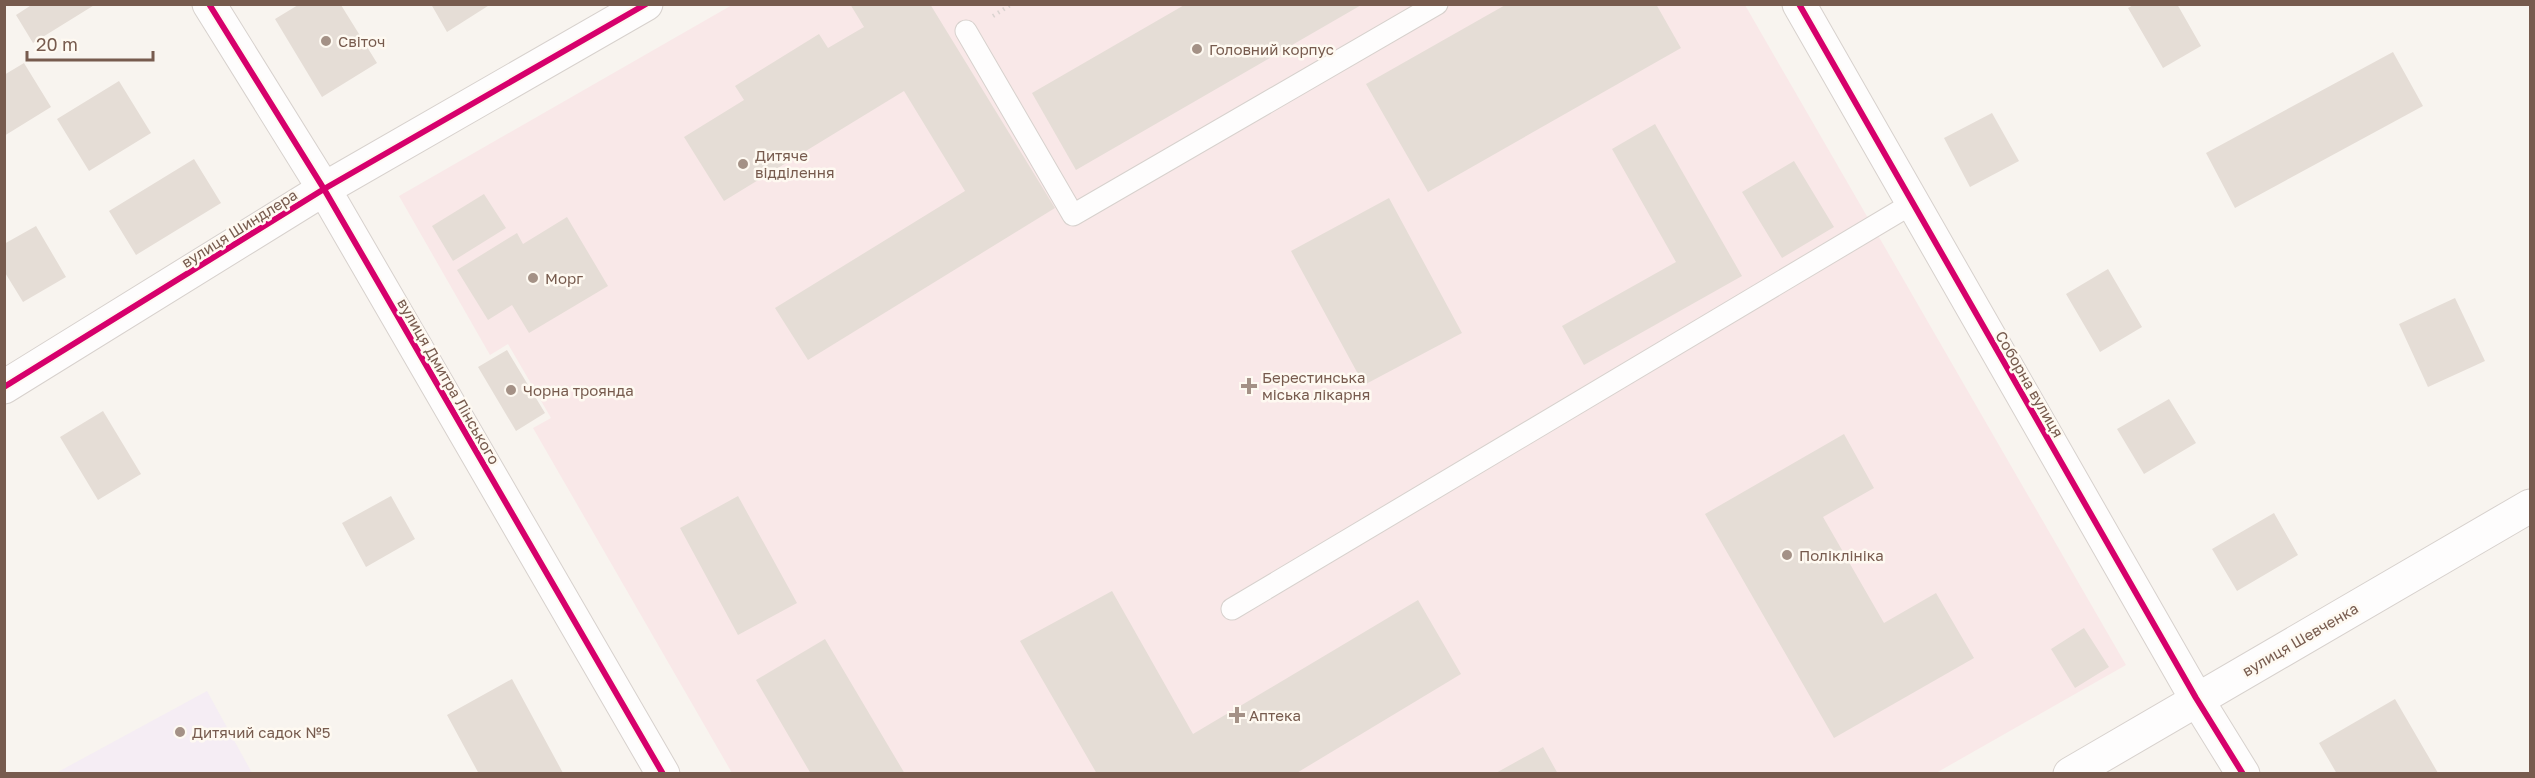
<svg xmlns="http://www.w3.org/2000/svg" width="2535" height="778" font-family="'Golos Text',sans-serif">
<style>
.education{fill:#f5edf4}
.medical{fill:#f9e8e8}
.building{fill:#e5ddd6}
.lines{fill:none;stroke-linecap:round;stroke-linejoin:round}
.lane-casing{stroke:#d7d1cd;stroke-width:23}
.street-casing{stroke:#d7d1cd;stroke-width:35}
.path{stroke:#dad3d0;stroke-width:4;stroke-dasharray:1.5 4.5;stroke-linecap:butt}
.lane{stroke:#fefdfd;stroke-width:21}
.street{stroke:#fefdfd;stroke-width:33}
.cycleway-casing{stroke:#fef9f1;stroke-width:10}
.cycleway{stroke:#d6006c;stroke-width:6}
.poi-dot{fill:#a49186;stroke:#fef9f1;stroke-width:2}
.labels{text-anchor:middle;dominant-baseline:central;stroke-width:5;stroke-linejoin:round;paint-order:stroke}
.poi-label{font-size:15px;fill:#775b4e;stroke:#fef9f1;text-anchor:start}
.street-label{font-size:15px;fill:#775b4e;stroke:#fef9f1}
</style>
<rect width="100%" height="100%" fill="#f8f4ef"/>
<path class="education" d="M207,691L252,773H56Z"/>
<path class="medical" d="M732,5H1745L2126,665L1936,773H732L533,428L551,418L508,344L490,355L399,196Z"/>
<path class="building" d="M33,4H96L33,43L16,15Z
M431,4H491L447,32Z
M850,4H930L1055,208L808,360L775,308L965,191L904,91L724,201L684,137L744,100L735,86L819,34L828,48L864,27Z
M1186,4H1363L1076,170L1032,93Z
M1507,4H1656L1681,48L1428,192L1366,84Z
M2135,4H2177L2201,46L2163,68L2128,8Z
M298,5H341L377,63L322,97L275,19Z
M2393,52L2423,106L2235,208L2206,153Z
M24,63L51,107L4,136V75Z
M119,81L151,133L89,171L57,119Z
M1992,113L2019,161L1970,187L1944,138Z
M1655,124L1742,276L1584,365L1562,326L1676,262L1612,149Z
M194,159L221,203L136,255L109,211Z
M1794,161L1834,227L1782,258L1742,192Z
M484,194L506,228L453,261L432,226Z
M1389,198L1462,333L1364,385L1291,251Z
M567,217L608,286L529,333L512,305L488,320L457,270L517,233L523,244Z
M36,226L66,277L23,302L4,271V244Z
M2108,269L2142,327L2100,352L2066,294Z
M2455,298L2485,361L2428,387L2399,324Z
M507,350L545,413L516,431L478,367Z
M2169,399L2196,443L2144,474L2117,429Z
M103,411L141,474L98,500L60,437Z
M1844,434L1874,488L1823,517L1884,623L1936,593L1974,658L1834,738L1705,514Z
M391,496L415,539L366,567L342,523Z
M738,496L797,603L738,635L680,528Z
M2274,513L2298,555L2237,591L2212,549Z
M1112,591L1193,734L1418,600L1461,674L1295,774H1097L1020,641Z
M2084,628L2109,667L2075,688L2051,649Z
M825,639L905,774H811L756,680Z
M512,679L563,773L562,774H479L447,715Z
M2395,699L2438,773L2337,774L2319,743Z
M1543,747L1558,774H1494Z"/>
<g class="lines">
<defs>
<path id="lane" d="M966,31L1073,215L1437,4
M1232,609L1913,203"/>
<path id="street" d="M209,4L324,189L663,774
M1799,4L2196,698L2243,774
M4,387L324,189L646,4
M2070,774L2530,506"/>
</defs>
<use href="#lane" class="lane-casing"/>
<use href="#street" class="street-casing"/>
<path class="path" d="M993,16L1012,4"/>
<use href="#lane" class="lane"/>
<use href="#street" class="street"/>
<defs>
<path id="cycleway" d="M209,4L324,189L663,774
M1799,4L2196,698L2243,774
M4,387L324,189L646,4"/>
</defs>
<use href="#cycleway" class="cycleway-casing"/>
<use href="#cycleway" class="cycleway"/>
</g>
<g class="poi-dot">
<circle cx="326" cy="41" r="6"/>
<circle cx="1197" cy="49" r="6"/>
<circle cx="743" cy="164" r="6"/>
<circle cx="533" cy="278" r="6"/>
<path d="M1246 377h6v6h6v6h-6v6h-6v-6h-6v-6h6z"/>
<circle cx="511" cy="390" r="6"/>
<circle cx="1787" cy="555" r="6"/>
<path d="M1234 706h6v6h6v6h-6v6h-6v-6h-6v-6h6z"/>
<circle cx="180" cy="732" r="6"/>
</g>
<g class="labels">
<g class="poi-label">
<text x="338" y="41">Світоч</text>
<text x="1209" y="49">Головний корпус</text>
<text x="755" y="155">Дитяче<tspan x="755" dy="17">відділення</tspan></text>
<text x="545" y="278">Морг</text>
<text x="1262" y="377">Берестинська<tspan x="1262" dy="17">міська лікарня</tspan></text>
<text x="523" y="390">Чорна троянда</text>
<text x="1799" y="555">Поліклініка</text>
<text x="1249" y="715">Аптека</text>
<text x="192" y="732">Дитячий садок №5</text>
</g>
<g class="street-label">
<text transform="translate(239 228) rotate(-32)">вулиця Шиндлера</text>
<text transform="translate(449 381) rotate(60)">вулиця Дмитра Лінського</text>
<text transform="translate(2030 384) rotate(60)">Соборна вулиця</text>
<text transform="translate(2300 639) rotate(-30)">вулиця Шевченка</text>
</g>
</g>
<rect width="2535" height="778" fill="none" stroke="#775b4e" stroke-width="12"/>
<path d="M27 51v9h126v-9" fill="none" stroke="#775b4e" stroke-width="3"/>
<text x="36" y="51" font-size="18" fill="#775b4e" stroke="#fef9f1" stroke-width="4.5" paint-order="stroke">20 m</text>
</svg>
